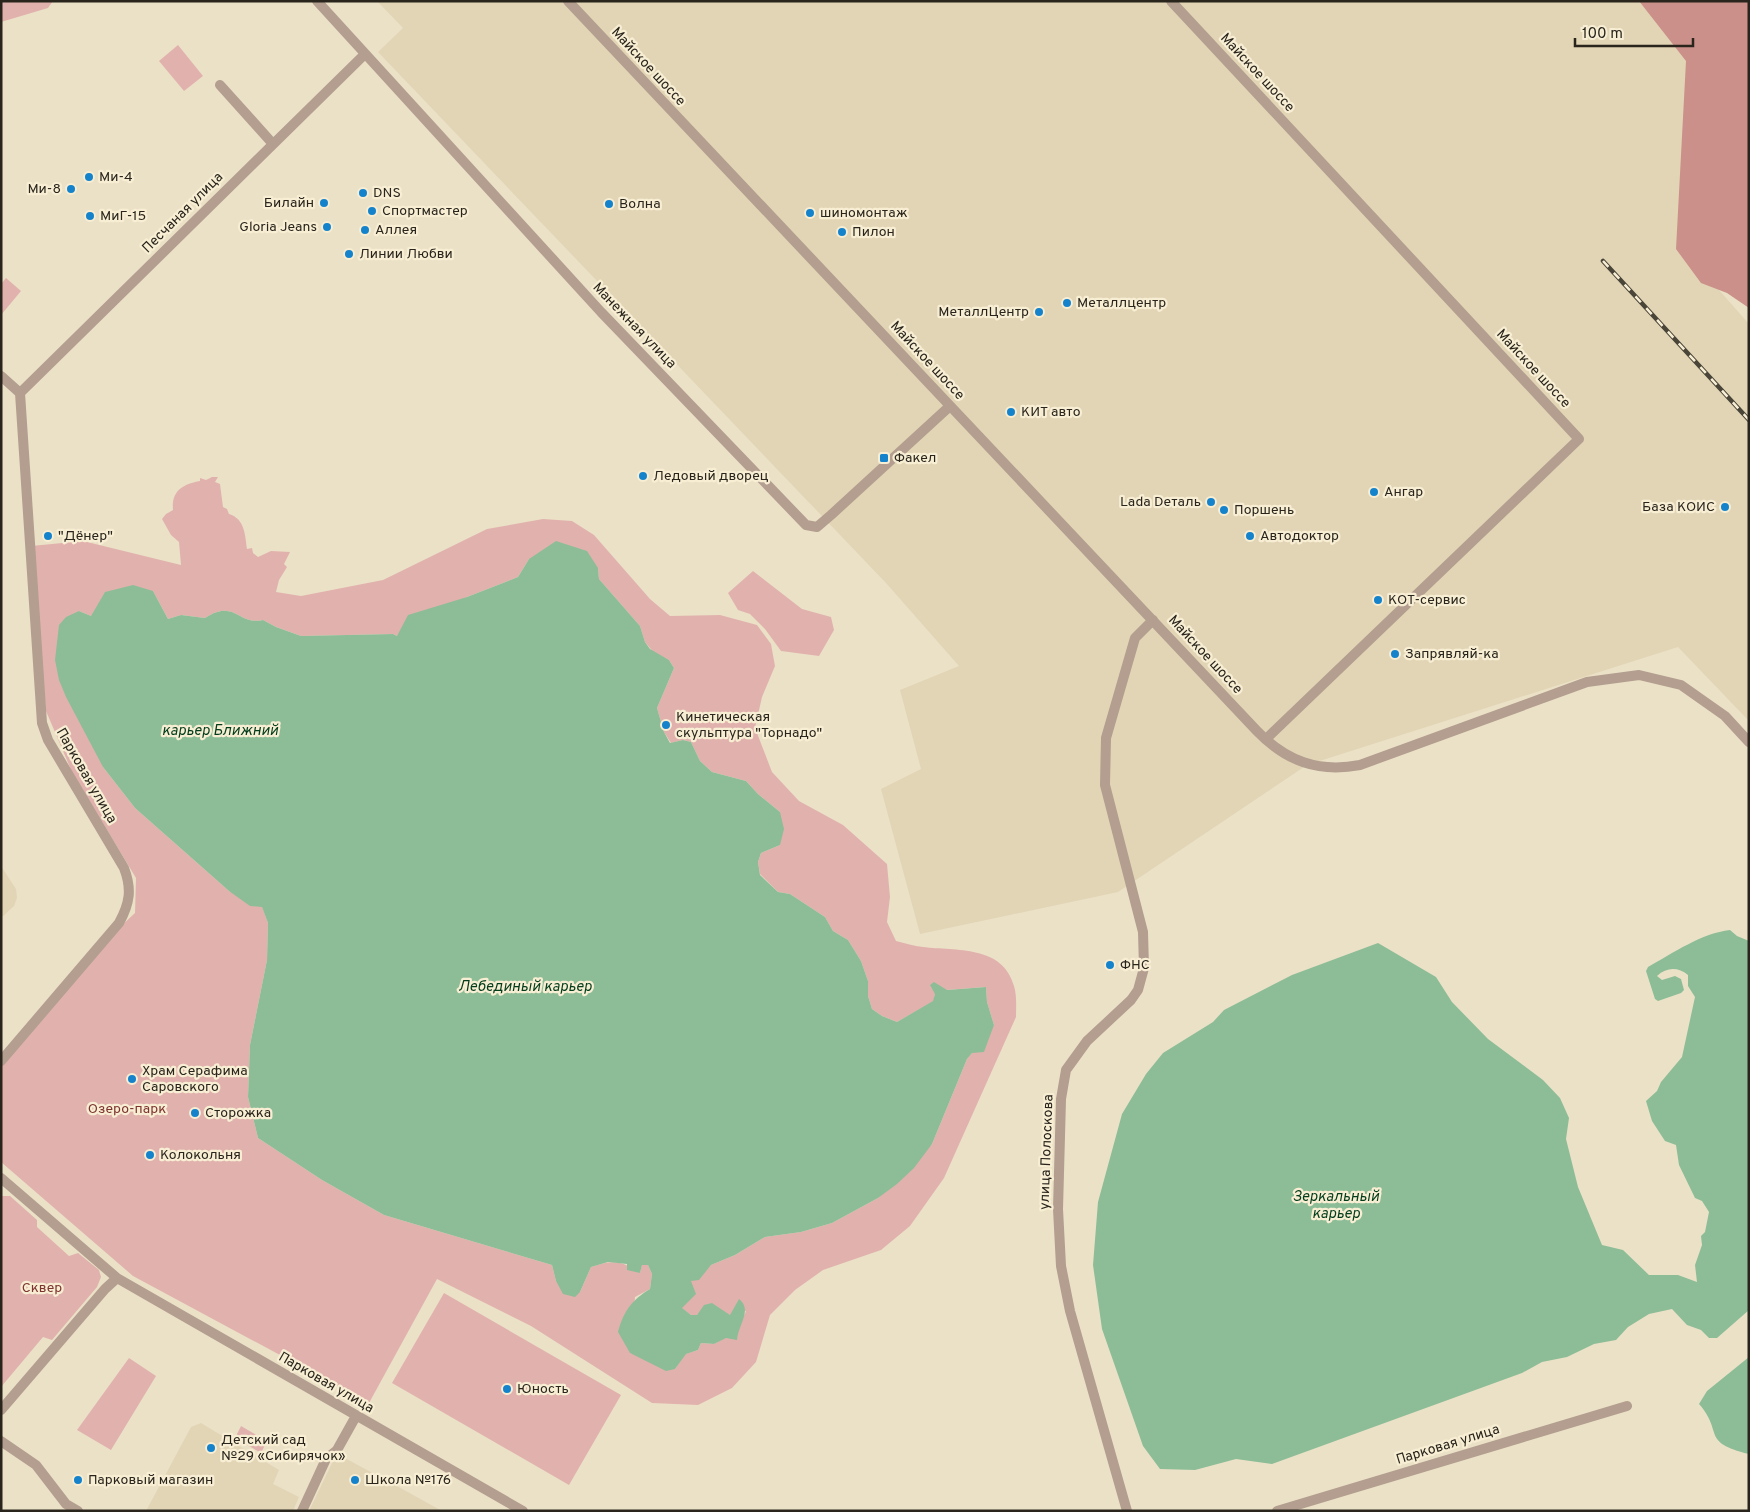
<svg xmlns="http://www.w3.org/2000/svg" width="1750" height="1512" font-family="Overpass,sans-serif">
<style>
.built{fill:#e2d5b5}
.green{fill:#e1b2ad;fill-rule:evenodd}
.forest{fill:#cb908a}
.water{fill:#8dbd97}
.lines{fill:none;stroke-linecap:round;stroke-linejoin:round}
.minor{stroke:#b39e8f;stroke-width:10}
.rail-casing{stroke:#4a4539;stroke-width:4.5}
.rail{stroke:#f8eed4;stroke-width:2.5;stroke-dasharray:8;stroke-linecap:butt}
.poi-dot{fill:#1483cc;stroke:#f8eed4;stroke-width:2}
.labels{text-anchor:middle;dominant-baseline:central;stroke-width:4.5;stroke-linejoin:round;paint-order:stroke}
.street-label{font-size:14px;fill:#29251c;stroke:#f8eed4}
.poi-label{font-size:14px;fill:#29251c;stroke:#f8eed4;text-anchor:start}
.park-label{font-size:14px;fill:#7d3330;stroke:#f8eed4}
.water-label{font-size:15px;font-style:italic;fill:#023d1b;stroke:#f8eed4}
</style>
<rect width="100%" height="100%" fill="#ebe1c7"/>
<path class="built" d="M377,1H1686V61L1719,290L1749,324V721L1678,647L1307,765L1118,892L920,934L881,789L921,769L900,690L959,666L886,583L378,52L403,28Z
M1,866L16,889L17,898L14,906L1,918Z
M201,1423L279,1470L273,1484L299,1497L293,1511H146L191,1427Z
M343,1457L406,1491L442,1511H309L333,1461Z"/>
<path class="green" d="M1,1H53L48,8L1,22Z
M178,45L203,76L184,91L159,61Z
M6,278L21,291L1,315V284Z
M212,477H218L215,482L220,484L223,507L227,509L229,514C245,519 245,535 247,549L252,548L253,553L258,557L271,551L290,552L284,564L287,567L279,580L276,592L301,596L383,580L487,529L543,519L572,521L594,535L650,599L670,616L720,615L757,625L771,644L775,666L762,697L755,728L772,772L799,801L843,825L887,864L890,897L887,922L896,941C905,943 914,946 923,947C956,951 1003,945 1014,986C1017,996 1016,1007 1016,1017L944,1178L910,1226L881,1250L823,1270L795,1290L770,1315L756,1362L732,1388L698,1405L652,1403L531,1326L437,1279L369,1403L133,1276L1,1162V1066L120,927L135,913L136,878L72,772L46,711L31,546L83,541L181,565L179,542L171,535L162,519L166,514L173,510C171,491 183,484 200,481V478L206,480ZM529,559L598,568L599,579L640,626L645,642L654,653L669,660L674,668L657,708L664,732L671,743L683,740L691,742L700,761L712,772L746,781L758,794L780,812V845L761,853L758,862L760,874L778,892L790,894L825,917L833,931L848,940L861,961L868,981V996L872,1009L882,1016L897,1022L934,1001L935,994L946,990L986,987L987,1002L994,1025L967,1059L932,1144L878,1198L832,1223L801,1232L765,1237L735,1255L711,1265L690,1281L681,1308L691,1315H697L702,1310L730,1315L746,1311L738,1330L714,1344L701,1343L698,1350L685,1354L675,1369L630,1353L635,1297L650,1289L652,1274L648,1265L642,1264L640,1273C621,1260 612,1260 591,1267L580,1292L556,1281L552,1265L384,1215L322,1180L258,1138L248,1097L250,1045L267,960L268,923L262,906L229,891L135,808L103,767L79,611L91,616L153,591L168,619L181,615L205,618C235,598 238,626 263,620L276,627L301,636L393,634L397,636L467,597L518,577Z
M753,571L802,609L831,617L834,630L819,656L781,651L765,629L750,614L738,610L728,593Z
M1,1196H10L37,1220V1227L69,1256L78,1253L99,1270L101,1277L97,1287L52,1340L43,1337L1,1387Z
M444,1293L621,1395L569,1485L392,1383Z
M129,1358L156,1376L111,1450L77,1430Z
M241,1426L267,1441L261,1453L235,1438Z"/>
<path class="forest" d="M1639,1H1749V308L1727,293L1701,283L1676,249L1686,61Z"/>
<path class="water" d="M556,541L587,551L598,568L599,579L640,626L645,642L650,649L669,660L674,668L657,708L664,732L670,743L683,740L691,742L700,761L712,772L746,781L758,794L780,812L784,829L780,845L761,853L758,862L760,875L778,892L790,894L825,917L833,931L848,940L861,961L868,981V996L872,1009L882,1016L897,1022L933,1001L935,994L930,985L934,982L947,990L986,987L987,1002L994,1025L984,1052L972,1053L967,1059L932,1144L914,1168L897,1184L878,1198L832,1223L801,1232L765,1237L735,1255L711,1265L699,1280L691,1281L696,1294L682,1308L691,1315H697L704,1305L712,1303L730,1315L739,1299C753,1310 738,1325 737,1340L726,1338L714,1344L701,1343L698,1350L686,1354L675,1369L666,1371L630,1353L618,1332C624,1310 632,1300 650,1289L652,1274L648,1265H642L640,1273L627,1270V1264L608,1262L591,1267L580,1292L575,1297L563,1294L556,1281L552,1265L384,1215L322,1180L258,1138L248,1097L250,1045L267,960L268,923L262,907L250,906L229,891L135,808L103,767L66,697L59,680L55,660L59,625L66,617L79,611L91,616L105,592L133,585L153,591L168,619L181,615L205,618C235,598 238,626 263,620L276,627L301,636L393,634L397,636L408,615L467,597L518,577L529,559Z
M1730,930L1737,936L1749,941V1310L1717,1338H1709L1701,1330L1687,1325L1672,1309L1649,1314L1628,1327L1616,1340L1594,1344L1567,1357L1542,1362L1522,1373L1272,1464L1236,1459L1195,1470L1160,1469L1143,1446L1102,1329L1093,1265L1098,1202L1122,1114L1146,1074L1163,1053L1213,1022L1224,1010L1292,975L1378,943L1436,977L1452,1002L1488,1039L1543,1080L1560,1098L1569,1118L1566,1139L1578,1187L1602,1245L1623,1250L1649,1275H1678L1697,1282L1695,1265L1702,1245L1701,1236L1705,1232L1709,1212L1702,1201L1695,1198L1679,1165L1676,1145L1665,1141L1652,1121L1646,1101L1657,1091L1661,1082L1682,1057L1695,997L1688,986V975C1678,967 1667,967 1657,976L1662,980L1675,976L1681,979L1684,990L1681,993L1658,1001L1655,999L1646,971L1648,967C1673,953 1702,933 1730,930Z
M1749,1357V1454C1700,1442 1724,1432 1699,1404L1707,1391Z"/>
<g class="lines">
<path class="minor" d="M317,1L601,312L806,525L817,527L831,515L950,406
M568,1L1257,731C1286,761 1318,773 1360,765L1587,682L1639,675L1681,685L1725,716L1749,742
M1171,1L1579,439L1266,739
M220,85L273,144
M1,376L20,393
M20,393L365,54
M1,1061L119,923C130,903 132,889 124,868L48,740L42,723L20,393
M1,1178L117,1278L523,1511
M1,1410L105,1289L117,1278
M1,1441L36,1465L66,1504L78,1511
M302,1511L326,1459L337,1450L356,1416
M1127,1511L1070,1311L1061,1266L1058,1209L1061,1099L1066,1070L1087,1041L1131,1000L1138,990L1144,968L1143,932L1105,785L1106,738L1135,638L1153,620
M1277,1511L1627,1406"/>
<defs>
<path id="rail" d="M1603,261L1749,420"/>
</defs>
<use href="#rail" class="rail-casing"/>
<use href="#rail" class="rail"/>
</g>
<g class="poi-dot">
<circle cx="89" cy="177" r="5"/>
<circle cx="71" cy="189" r="5"/>
<circle cx="363" cy="193" r="5"/>
<circle cx="324" cy="203" r="5"/>
<circle cx="609" cy="204" r="5"/>
<circle cx="372" cy="211" r="5"/>
<circle cx="810" cy="213" r="5"/>
<circle cx="90" cy="216" r="5"/>
<circle cx="327" cy="227" r="5"/>
<circle cx="365" cy="230" r="5"/>
<circle cx="842" cy="232" r="5"/>
<circle cx="349" cy="254" r="5"/>
<circle cx="1067" cy="303" r="5"/>
<circle cx="1039" cy="312" r="5"/>
<circle cx="1011" cy="412" r="5"/>
<rect x="879" y="453" width="10" height="10" rx="2.5"/>
<circle cx="643" cy="476" r="5"/>
<circle cx="1374" cy="492" r="5"/>
<circle cx="1211" cy="502" r="5"/>
<circle cx="1725" cy="507" r="5"/>
<circle cx="1224" cy="510" r="5"/>
<circle cx="48" cy="536" r="5"/>
<circle cx="1250" cy="536" r="5"/>
<circle cx="1378" cy="600" r="5"/>
<circle cx="1395" cy="654" r="5"/>
<circle cx="666" cy="725" r="5"/>
<circle cx="1110" cy="965" r="5"/>
<circle cx="132" cy="1079" r="5"/>
<circle cx="195" cy="1113" r="5"/>
<circle cx="150" cy="1155" r="5"/>
<circle cx="507" cy="1389" r="5"/>
<circle cx="211" cy="1448" r="5"/>
<circle cx="78" cy="1480" r="5"/>
<circle cx="355" cy="1480" r="5"/>
</g>
<g class="labels">
<g class="street-label">
<text transform="translate(648 67) rotate(47)">Майское шоссе</text>
<text transform="translate(1257 73) rotate(47)">Майское шоссе</text>
<text transform="translate(183 213) rotate(-45)">Песчаная улица</text>
<text transform="translate(634 326) rotate(46)">Манежная улица</text>
<text transform="translate(927 361) rotate(47)">Майское шоссе</text>
<text transform="translate(1533 369) rotate(47)">Майское шоссе</text>
<text transform="translate(1205 655) rotate(47)">Майское шоссе</text>
<text transform="translate(86 776) rotate(60)">Парковая улица</text>
<text transform="translate(1047 1152) rotate(-88)">улица Полоскова</text>
<text transform="translate(326 1383) rotate(30)">Парковая улица</text>
<text transform="translate(1448 1445) rotate(-17)">Парковая улица</text>
</g>
<g class="poi-label">
<text x="99" y="177">Ми-4</text>
<text x="61" y="189" text-anchor="end">Ми-8</text>
<text x="373" y="193">DNS</text>
<text x="314" y="203" text-anchor="end">Билайн</text>
<text x="619" y="204">Волна</text>
<text x="382" y="211">Спортмастер</text>
<text x="820" y="213">шиномонтаж</text>
<text x="100" y="216">МиГ-15</text>
<text x="317" y="227" text-anchor="end">Gloria Jeans</text>
<text x="375" y="230">Аллея</text>
<text x="852" y="232">Пилон</text>
<text x="359" y="254">Линии Любви</text>
<text x="1077" y="303">Металлцентр</text>
<text x="1029" y="312" text-anchor="end">МеталлЦентр</text>
<text x="1021" y="412">КИТ авто</text>
<text x="894" y="458">Факел</text>
<text x="653" y="476">Ледовый дворец</text>
<text x="1384" y="492">Ангар</text>
<text x="1201" y="502" text-anchor="end">Lada Dеталь</text>
<text x="1715" y="507" text-anchor="end">База КОИС</text>
<text x="1234" y="510">Поршень</text>
<text x="58" y="536">"Дёнер"</text>
<text x="1260" y="536">Автодоктор</text>
<text x="1388" y="600">КОТ-сервис</text>
<text x="1405" y="654">Запрявляй-ка</text>
<text x="676" y="717">Кинетическая<tspan x="676" dy="16">скульптура "Торнадо"</tspan></text>
<text x="1120" y="965">ФНС</text>
<text x="142" y="1071">Храм Серафима<tspan x="142" dy="16">Саровского</tspan></text>
<text x="205" y="1113">Сторожка</text>
<text x="160" y="1155">Колокольня</text>
<text x="517" y="1389">Юность</text>
<text x="221" y="1440">Детский сад<tspan x="221" dy="16">№29 «Сибирячок»</tspan></text>
<text x="88" y="1480">Парковый магазин</text>
<text x="365" y="1480">Школа №176</text>
</g>
<g class="park-label">
<text x="127" y="1109">Озеро-парк</text>
<text x="42" y="1288">Сквер</text>
</g>
<g class="water-label">
<text x="220" y="731">карьер Ближний</text>
<text x="525" y="987">Лебединый карьер</text>
<text x="1336" y="1197">Зеркальный<tspan x="1336" dy="17">карьер</tspan></text>
</g>
</g>
<rect width="1750" height="1512" fill="none" stroke="#29251c" stroke-width="5"/>
<path d="M1575 38v8h118v-8" fill="none" stroke="#29251c" stroke-width="2.5"/>
<text x="1582" y="38" font-size="15" fill="#29251c" stroke="#f8eed4" stroke-width="4" paint-order="stroke">100 m</text>
</svg>
